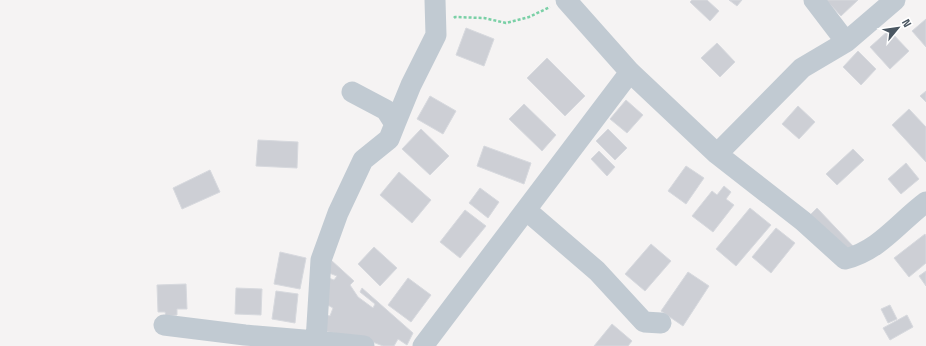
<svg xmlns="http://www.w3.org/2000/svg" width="926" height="346" font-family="'Space Grotesk',sans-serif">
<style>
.building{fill:#cdcfd5;stroke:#d7d9de}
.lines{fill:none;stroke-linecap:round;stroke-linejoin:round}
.path{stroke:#7ad0a6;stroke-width:2.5;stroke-dasharray:3 2;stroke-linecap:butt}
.minor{stroke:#c1cad2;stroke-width:21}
</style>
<rect width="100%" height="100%" fill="#f5f3f3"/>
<path class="building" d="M692,0H707L719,11L710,21L690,2Z
M729,0H742L737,6Z
M826,0H858L841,16Z
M926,19V47L912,31Z
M466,28L494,39L484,66L456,55Z
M889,30L909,51L890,69L870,47Z
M717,43L735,62L720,77L701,58Z
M858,51L876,69L861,85L843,67Z
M547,58L585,96L565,116L527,78Z
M926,91V102L920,96Z
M430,96L456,111L443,134L417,119Z
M626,100L643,115L627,133L610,119Z
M524,104L556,135L542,151L509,119Z
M798,106L815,122L799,139L782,124Z
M909,109L926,127V162L892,125Z
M421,129L449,156L430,175L402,149Z
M608,129L627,148L615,160L596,141Z
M258,140L298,142L297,168L256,166Z
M484,146L531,163L524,184L477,166Z
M853,149L864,160L837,185L826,174Z
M599,151L615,167L607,176L591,159Z
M906,163L919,179L901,194L888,179Z
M686,166L704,178L686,204L668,191Z
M210,170L220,192L182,209L173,188Z
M399,172L431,200L412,223L380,195Z
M724,186L731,192L726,199L734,205L713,232L692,216L712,191L717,195Z
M480,188L499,202L488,218L469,203Z
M750,208L771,225L736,266L716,249Z
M817,208L853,246L845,254L808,217Z
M465,210L486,226L460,258L440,242Z
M776,228L795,243L771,273L752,257Z
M925,234L926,236V263L909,277L894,258Z
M651,244L671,261L645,291L625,274Z
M374,247L397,268L380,286L358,264Z
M280,252L306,258L300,289L274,284Z
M331,260L354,281L350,285L358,297L373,308L375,304L360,292L362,288L413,333L407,345L398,339L394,346H383L365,339L323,331L325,315L330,316L333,308L326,304V277L334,280L337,276L329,273Z
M926,271V286L919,276Z
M688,272L709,286L683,326L661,311Z
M408,278L431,295L411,322L388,305Z
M186,284L187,309H177V315L166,316L165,312H158L157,285Z
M236,288L262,289L261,315L235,314Z
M276,291L298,294L295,323L272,319Z
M890,305L897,319L888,323L881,309Z
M907,315L913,327L890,340L883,328Z
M612,324L632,341L628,346H594Z"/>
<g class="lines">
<path class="path" d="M454,18L455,17L484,18L506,23L529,17L550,7"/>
<path class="minor" d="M566,0L630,72L717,154L803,221L845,259C879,251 899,222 926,202
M814,0L846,42
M395,124L411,85L436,35L435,0
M717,154L802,68L846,42L895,0
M526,210L597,271L644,322L661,323
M164,325L245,335L316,341L364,346
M316,341L321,260L338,213L363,160L389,139L395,124L386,110L352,92
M423,346L630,72"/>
</g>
<g transform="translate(898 28) rotate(61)" stroke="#ffffff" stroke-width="3" paint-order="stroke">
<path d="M0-3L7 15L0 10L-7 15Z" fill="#4a5661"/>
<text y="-6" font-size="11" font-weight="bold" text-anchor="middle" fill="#4a5661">N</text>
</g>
</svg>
